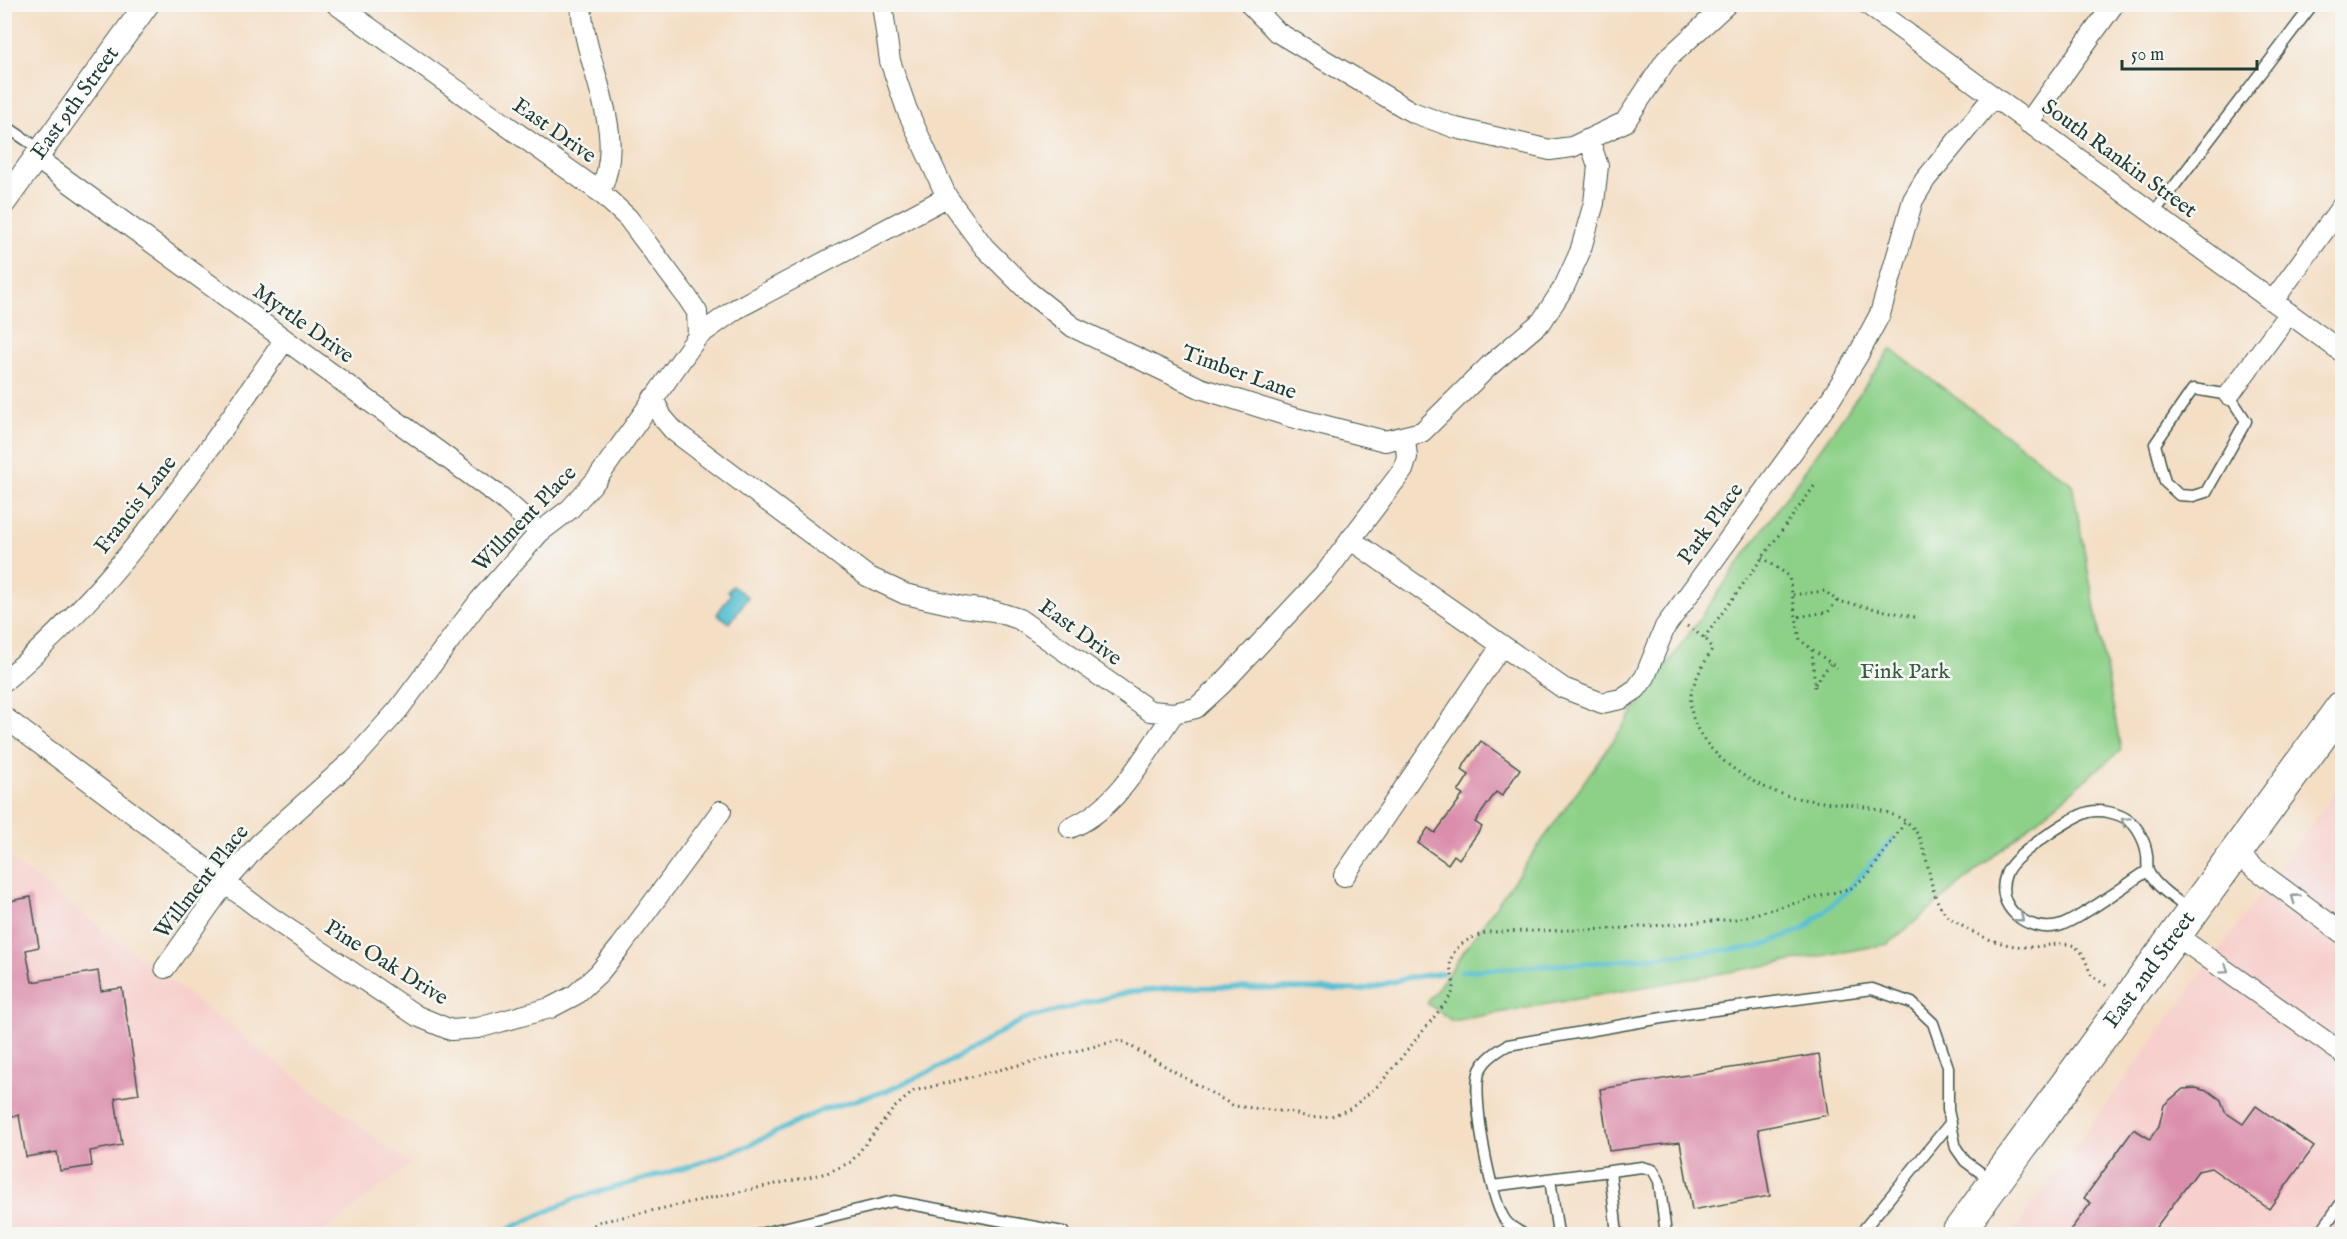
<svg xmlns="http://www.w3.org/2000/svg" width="2347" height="1239" font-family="'IM FELL English',serif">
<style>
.built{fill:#f7d0cd}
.green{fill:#8dd189;stroke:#56875e;stroke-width:1.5}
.water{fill:#56c0d2;stroke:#3a7e83;stroke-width:1.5}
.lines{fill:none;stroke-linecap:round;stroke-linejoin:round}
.stream{stroke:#56c0d2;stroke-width:5}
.building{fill:#db8eac}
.service-casing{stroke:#3f554a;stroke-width:13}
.minor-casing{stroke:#3f554a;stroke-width:22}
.tertiary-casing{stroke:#3f554a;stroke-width:26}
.primary-casing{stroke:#3f554a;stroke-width:34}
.path{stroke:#3f554a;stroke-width:3;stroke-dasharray:1.5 4.5;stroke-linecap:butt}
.service{stroke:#fff;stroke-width:10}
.minor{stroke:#fff;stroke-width:20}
.tertiary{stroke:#fff;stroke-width:24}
.primary{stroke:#fff;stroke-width:32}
.oneway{stroke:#8f9e9a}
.labels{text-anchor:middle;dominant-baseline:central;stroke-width:5;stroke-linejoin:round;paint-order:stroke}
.street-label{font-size:22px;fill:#1f3d34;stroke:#f6f6f2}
.park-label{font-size:22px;fill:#355b45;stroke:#f6f6f2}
</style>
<rect width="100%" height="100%" fill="#f6f6f2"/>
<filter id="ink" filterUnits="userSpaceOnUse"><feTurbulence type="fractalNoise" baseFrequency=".0167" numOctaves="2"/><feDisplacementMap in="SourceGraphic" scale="12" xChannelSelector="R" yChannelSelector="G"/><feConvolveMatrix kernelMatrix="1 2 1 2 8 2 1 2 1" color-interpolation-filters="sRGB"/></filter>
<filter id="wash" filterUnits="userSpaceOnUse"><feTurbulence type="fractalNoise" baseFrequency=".008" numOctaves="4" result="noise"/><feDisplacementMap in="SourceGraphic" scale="24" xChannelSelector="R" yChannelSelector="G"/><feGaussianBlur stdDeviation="1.35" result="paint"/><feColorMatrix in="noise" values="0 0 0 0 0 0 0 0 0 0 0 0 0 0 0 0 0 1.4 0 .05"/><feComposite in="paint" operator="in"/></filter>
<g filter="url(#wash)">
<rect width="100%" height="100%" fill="#f4dec4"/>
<path class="built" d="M2342,783V1234H2011Z
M4,854L410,1164L321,1234H5Z"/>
<path class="green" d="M1891,349L2072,484L2121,750L1888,944L1452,1021L1427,1003Z"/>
<path class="water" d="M732,586L748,597L730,623L717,614L731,594L728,591Z"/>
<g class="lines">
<path class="stream" d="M1461,971L1604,962L1758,947L1804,929L1846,892L1892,840
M497,1234L577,1198L691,1166L747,1146L822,1110L886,1091L942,1066L1022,1020L1129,992L1190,987L1361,990L1407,978L1442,973"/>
</g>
<g id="blocks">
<path class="building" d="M1481,741L1520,769L1502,796L1496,792L1475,822L1482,827L1459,859L1454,855L1448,864L1418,843L1428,828L1435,833L1463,795L1458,792L1469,775L1462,770L1465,763Z
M31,897L39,947L26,950L32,982L98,971L101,991L122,988L139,1094L115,1098L122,1145L90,1151L92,1166L60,1171L57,1152L26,1157L19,1115L4,1117V902Z
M1819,1054L1828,1115L1758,1129L1770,1196L1692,1210L1680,1142L1609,1151L1600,1089Z
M2196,1088L2210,1092L2221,1100L2225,1112L2243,1124L2256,1106L2314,1147L2269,1209L2211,1168L2198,1171L2151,1234H2067L2091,1203L2084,1198L2134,1129L2150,1139L2159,1126L2164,1105L2183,1089Z"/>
</g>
</g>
<g filter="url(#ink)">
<use href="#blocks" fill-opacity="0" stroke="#3f554a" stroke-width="1.5"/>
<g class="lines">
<defs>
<path id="service" d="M4,125L41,150
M2153,214L2313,4
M2193,389L2229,395L2246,421L2206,492L2193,496L2179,495L2165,482L2155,444Z
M2147,871C2130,882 2074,923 2058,926C2028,933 1993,907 2006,874C2012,856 2070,817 2089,812C2100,809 2118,813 2128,820C2138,826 2146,844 2147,855C2148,861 2146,868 2149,873C2157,888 2177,900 2189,910
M1610,1171L1617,1234
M1550,1179L1558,1234
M1492,1186L1642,1167L1653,1170L1659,1181L1666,1234
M759,1234L894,1201L1063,1232V1234
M1523,1234C1517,1230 1509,1226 1505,1220C1490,1199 1472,1098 1479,1073C1483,1060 1497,1051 1508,1045L1685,1014L1872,989L1912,1003L1933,1023L1948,1067V1110L1956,1148L1965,1161L1992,1181
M1860,1234L1951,1122
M2319,1234L2342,1202"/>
<path id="minor" d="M336,4L600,192L628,218L687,297L697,312L698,336
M581,4C584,68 629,130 600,192
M882,4L890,61L907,110L947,197L984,247L1030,293L1073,327L1200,388L1291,417L1385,441L1422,432L1489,366L1542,321L1564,287L1580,252L1594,203L1598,166L1589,139
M1250,4L1277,32L1412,112L1456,128L1550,150L1572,147L1625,122L1666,60L1727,4
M1867,4L2342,352
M2028,123L2114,4
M36,158L502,498L540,532
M2273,301L2342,206
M2229,395L2289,313
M653,398L662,417L674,431L867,576L905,594L963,607L994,611L1019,619L1150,711L1174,713L1196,708L1221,685L1324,575L1403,470L1407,457L1405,438
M1350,539L1563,688L1602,703L1621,699L1636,689L1645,677L1665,627L1830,400L1857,357L1880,314L1913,200L1925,180L1993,97
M4,681C119,585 200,462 284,341
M4,717L269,916L417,1016L451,1030L478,1028L550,1008L575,995L599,973L621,946L721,811
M1070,828C1118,809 1145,754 1174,713
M2237,855L2342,933
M1344,876L1502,645
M2177,936L2342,1053
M165,968L226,882L259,844L354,759L398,710L480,600L540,532L570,509L597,479L698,336L736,309L947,197"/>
<g id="tertiary">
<path id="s1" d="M4,202L147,4"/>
</g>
<g id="primary">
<path id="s2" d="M1957,1234L2342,707"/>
</g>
</defs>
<use href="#service" class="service-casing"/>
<use href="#minor" class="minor-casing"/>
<use href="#tertiary" class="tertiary-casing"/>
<use href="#primary" class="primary-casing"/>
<path class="path" d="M1762,557L1789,576L1800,640L1837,668
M1793,595L1825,591L1837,601L1828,612L1797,617
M1837,601L1915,617
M1687,626L1706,639L1712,649C1705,663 1696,676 1692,690C1680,742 1751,788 1793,797C1829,806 1866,801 1900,818C1938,836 1919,897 1953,920C1974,935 2003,947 2029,947C2045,947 2060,941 2075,946L2083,954L2091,975L2108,987
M1704,638L1815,485
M1812,650L1815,689
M1815,684L1830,664
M2341,1232L2342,1233
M578,1234L599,1222L827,1173L851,1162L894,1108L914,1091L1120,1040L1234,1106L1290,1112L1311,1118L1331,1116L1350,1109L1380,1084L1447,1001C1457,988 1454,986 1451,971C1446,947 1472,936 1490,932L1613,929L1736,919L1851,888L1869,874L1906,821"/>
<use href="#service" class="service"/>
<use href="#minor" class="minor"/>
<use href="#tertiary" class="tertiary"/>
<use href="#primary" class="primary"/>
</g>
<defs><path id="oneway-chevron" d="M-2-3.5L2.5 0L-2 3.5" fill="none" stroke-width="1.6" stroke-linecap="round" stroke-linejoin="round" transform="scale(1.5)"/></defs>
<g class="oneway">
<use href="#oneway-chevron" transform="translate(2125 821) rotate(-145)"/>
<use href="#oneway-chevron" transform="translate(2295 898) rotate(-144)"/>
<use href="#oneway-chevron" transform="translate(2020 918) rotate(38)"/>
<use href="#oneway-chevron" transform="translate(2225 970) rotate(35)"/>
</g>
</g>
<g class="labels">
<g class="street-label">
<text stroke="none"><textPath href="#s1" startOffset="122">East 9th Street</textPath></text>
<text transform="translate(554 131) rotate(35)">East Drive</text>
<text transform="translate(2119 159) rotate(36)">South Rankin Street</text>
<text transform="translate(303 324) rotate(36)">Myrtle Drive</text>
<text transform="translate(1239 373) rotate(20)">Timber Lane</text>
<text transform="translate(136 505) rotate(-52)">Francis Lane</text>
<text transform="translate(525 519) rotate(-46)">Willment Place</text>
<text transform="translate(1711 524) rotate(-54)">Park Place</text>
<text transform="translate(1080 633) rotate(36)">East Drive</text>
<text transform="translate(202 882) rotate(-52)">Willment Place</text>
<text transform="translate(386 963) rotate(32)">Pine Oak Drive</text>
<text stroke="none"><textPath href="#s2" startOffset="327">East 2nd Street</textPath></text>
</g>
<g class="park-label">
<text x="1905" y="672">Fink Park</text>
</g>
</g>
<rect width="2347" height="1239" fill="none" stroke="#f6f6f2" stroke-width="24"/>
<path d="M2122 60v9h135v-9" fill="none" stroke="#1f3d34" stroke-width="3"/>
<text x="2131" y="60" font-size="18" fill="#1f3d34" stroke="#f6f6f2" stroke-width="4.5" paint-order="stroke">50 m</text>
</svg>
